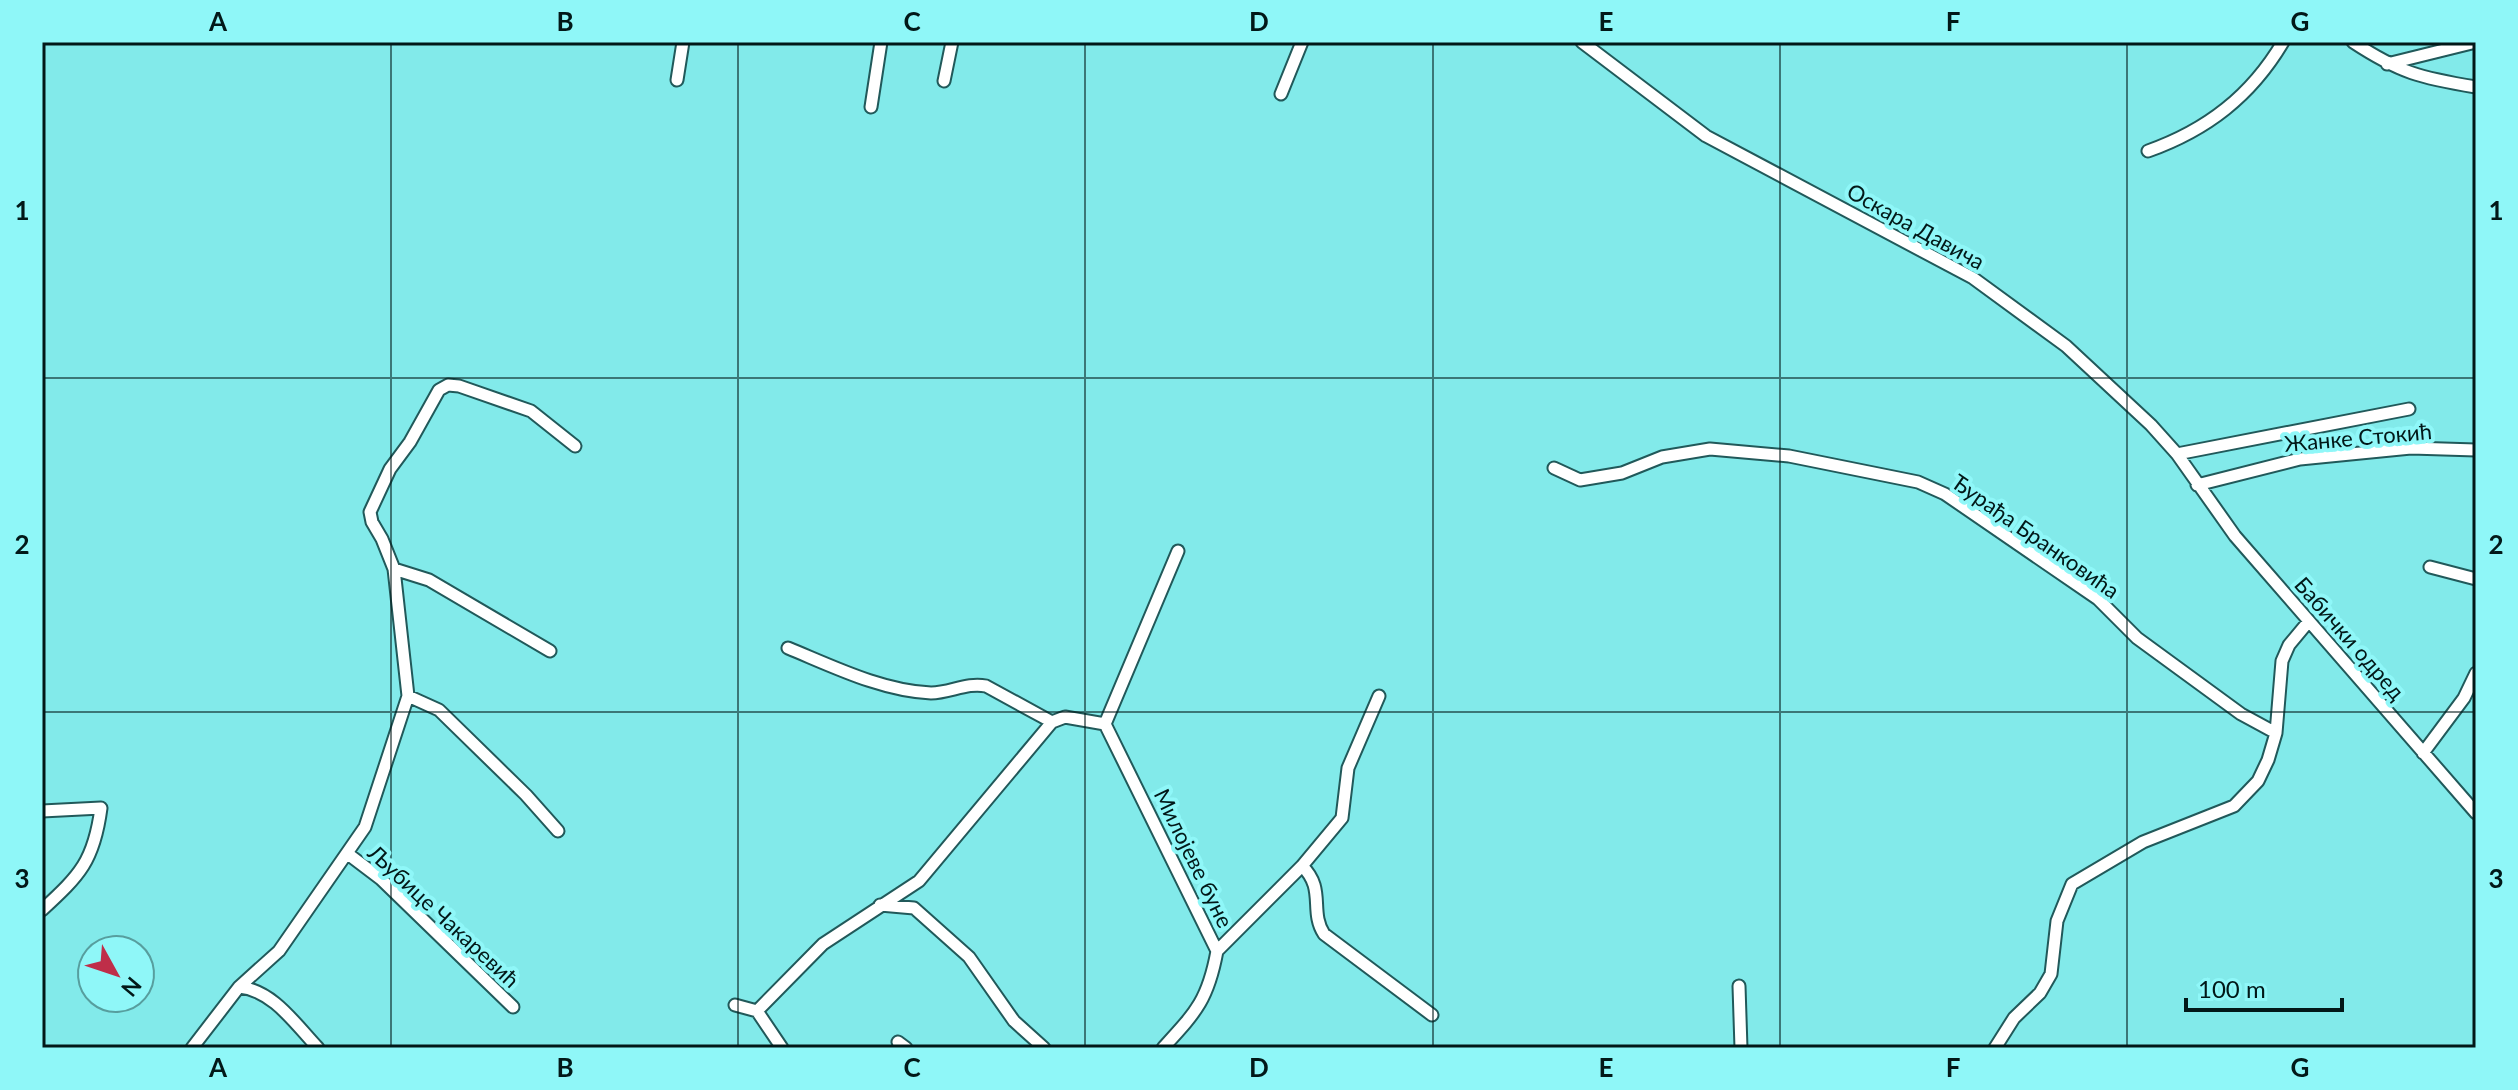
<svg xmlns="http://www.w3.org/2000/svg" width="2518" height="1090" font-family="Lato,sans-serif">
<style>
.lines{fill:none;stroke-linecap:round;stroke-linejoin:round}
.street-casing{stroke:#21595a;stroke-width:15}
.street{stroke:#fff;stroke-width:11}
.grid{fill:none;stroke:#021818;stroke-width:2;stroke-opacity:0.55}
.labels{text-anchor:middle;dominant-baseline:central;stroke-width:8;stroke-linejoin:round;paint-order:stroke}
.street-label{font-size:22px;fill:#021818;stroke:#8ff7f8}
.neatline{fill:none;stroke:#021818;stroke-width:3}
.grid-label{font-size:26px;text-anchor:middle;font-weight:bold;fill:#021818}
</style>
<rect width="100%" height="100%" fill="#82eaea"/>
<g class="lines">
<defs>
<path id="street" d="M1582,42L1706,136L1973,278L2066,346L2151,425L2177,454L2235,536L2476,813
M2353,42C2400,73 2421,78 2476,87
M2387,64L2476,42
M677,80L683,42
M944,81L952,42
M1281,94L1302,42
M871,107L881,42
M2148,151C2207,130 2251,96 2283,42
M2177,454L2409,409
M1554,468L1580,480L1622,473L1662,457L1710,449L1789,456L1918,482L1945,494L2098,599L2137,638L2241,714L2276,733
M2197,485L2300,459L2411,448L2476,450
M2430,567L2476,579
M394,569L429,580L550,651
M788,648C832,666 882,691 931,693C950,693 967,682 986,686L1052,722
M408,696L439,710L526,795L558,831
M1105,724L1217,951C1208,1000 1196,1012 1163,1048
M1105,724L1178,551
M2423,753L2464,698L2476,673
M42,811L101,808C94,861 80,875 42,910
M348,854L381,879L513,1007
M1302,866C1326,889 1309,911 1324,934L1432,1015
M880,905L914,908L969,957L1014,1021L1044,1048
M1217,951L1302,866L1342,818L1348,768L1379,696
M1739,986L1741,1048
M239,987C273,990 296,1025 318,1048
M735,1005L757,1011L823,944L919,881L1052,722L1065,717L1105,724
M757,1011L782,1048
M898,1042L906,1048
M192,1048L239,987L279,951L365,827L408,696L394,569L382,539L372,522L370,512L390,469L410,442L439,390L448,385L459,386L531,411L575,446
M1995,1048L2014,1018L2040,993L2051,974L2057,921L2072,884L2143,842L2234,806L2258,781L2268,760L2276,733L2282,661L2289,645L2309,621"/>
</defs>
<use href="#street" class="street-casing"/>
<use href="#street" class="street"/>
</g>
<path class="grid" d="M391,42V1048M738,42V1048M1085,42V1048M1433,42V1048M1780,42V1048M2127,42V1048M42,378H2476M42,712H2476"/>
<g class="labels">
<g class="street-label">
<text transform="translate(1916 226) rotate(29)">Оскара Давича</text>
<text transform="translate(2358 437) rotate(-5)">Жанке Стокић</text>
<text transform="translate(2036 536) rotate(35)">Ђурађа Бранковића</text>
<text transform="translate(2350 638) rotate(49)">Бабички одред</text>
<text transform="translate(1194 858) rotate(64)">Милојеве буне</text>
<text transform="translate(444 916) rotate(43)">Љубице Чакаревић</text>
</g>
</g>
<rect width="2518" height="1090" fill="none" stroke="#8ff7f8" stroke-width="88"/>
<g transform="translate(116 974) rotate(130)"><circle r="38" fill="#8ff7f8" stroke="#579e9e" stroke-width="2"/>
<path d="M0-6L14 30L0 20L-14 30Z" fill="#bf2e49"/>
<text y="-12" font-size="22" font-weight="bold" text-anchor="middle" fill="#021818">N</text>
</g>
<path d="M2186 998v12h156v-12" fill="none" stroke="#021818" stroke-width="4"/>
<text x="2198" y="998" font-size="24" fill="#021818" stroke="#8ff7f8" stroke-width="6" paint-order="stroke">100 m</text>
<rect x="44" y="44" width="2430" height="1002" class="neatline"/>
<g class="grid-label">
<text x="218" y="31">A</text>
<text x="565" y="31">B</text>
<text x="912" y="31">C</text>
<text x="1259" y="31">D</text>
<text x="1606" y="31">E</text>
<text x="1953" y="31">F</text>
<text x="2300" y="31">G</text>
<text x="22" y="220">1</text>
<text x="2496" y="220">1</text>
<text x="22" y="554">2</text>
<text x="2496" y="554">2</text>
<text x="22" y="888">3</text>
<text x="2496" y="888">3</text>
<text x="218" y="1077">A</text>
<text x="565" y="1077">B</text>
<text x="912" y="1077">C</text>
<text x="1259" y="1077">D</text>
<text x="1606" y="1077">E</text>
<text x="1953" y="1077">F</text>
<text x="2300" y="1077">G</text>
</g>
</svg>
